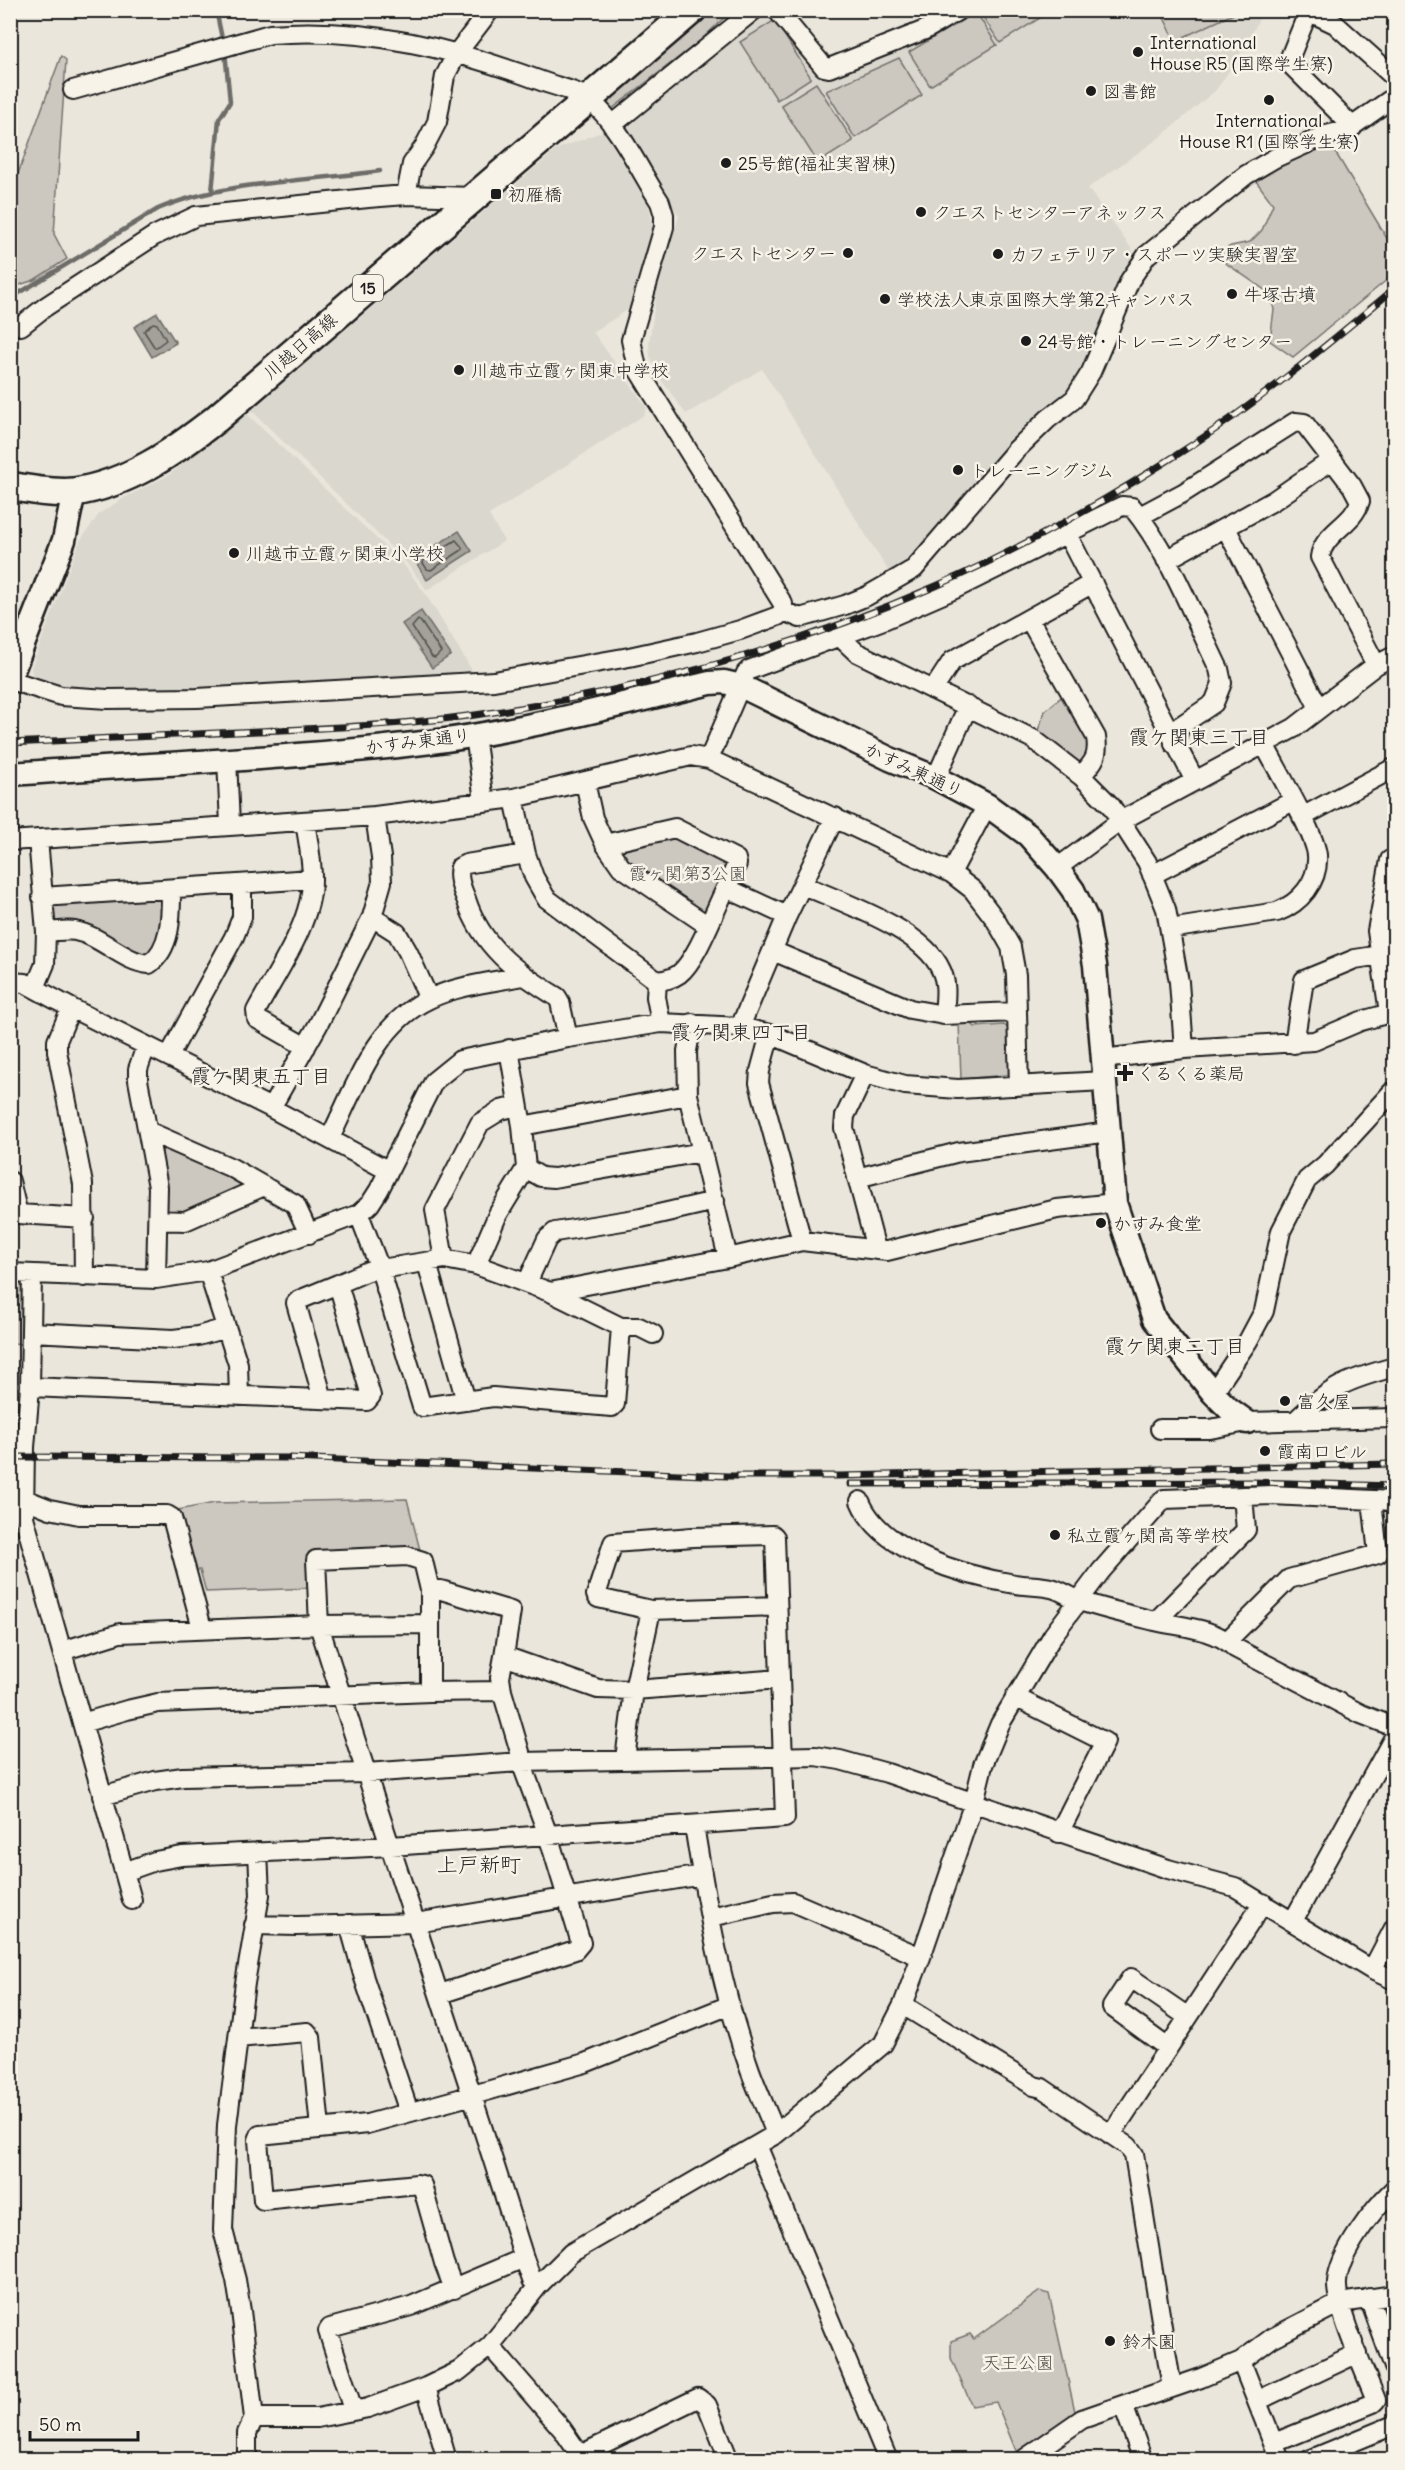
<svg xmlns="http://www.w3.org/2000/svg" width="1405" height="2470" font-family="Delius,'Klee One',sans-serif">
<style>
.built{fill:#dad7ce}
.green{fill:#ccc8c0;stroke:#74726e;stroke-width:1.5}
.water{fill:#a3a19a;stroke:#6d6c68;stroke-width:1.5}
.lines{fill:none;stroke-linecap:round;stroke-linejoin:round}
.shore{stroke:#52514e;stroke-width:1.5}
.stream{stroke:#6d6c68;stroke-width:4.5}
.minor-casing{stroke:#1c1c1c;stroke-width:22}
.tertiary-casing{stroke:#1c1c1c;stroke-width:27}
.primary-casing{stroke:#1c1c1c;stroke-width:32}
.minor{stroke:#f7f3e8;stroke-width:18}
.tertiary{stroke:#f7f3e8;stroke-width:22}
.primary{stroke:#f7f3e8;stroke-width:27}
.rail-casing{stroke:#1c1c1c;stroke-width:7}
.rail{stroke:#f7f3e8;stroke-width:4.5;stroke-dasharray:14;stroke-linecap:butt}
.poi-dot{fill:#1c1c1c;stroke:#f7f3e8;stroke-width:2}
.labels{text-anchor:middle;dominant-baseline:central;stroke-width:5;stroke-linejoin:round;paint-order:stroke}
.shield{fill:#f7f3e8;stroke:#5e5c59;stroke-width:1.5}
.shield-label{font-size:16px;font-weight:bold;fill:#1c1c1c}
.poi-label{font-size:18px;fill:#1c1c1c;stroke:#f7f3e8;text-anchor:start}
.street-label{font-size:18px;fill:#1c1c1c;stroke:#f7f3e8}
.park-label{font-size:18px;fill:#51504d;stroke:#f7f3e8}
.neighbourhood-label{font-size:20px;fill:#1c1c1c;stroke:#f7f3e8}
.quarter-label{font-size:21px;fill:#1c1c1c;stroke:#f7f3e8}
</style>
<rect width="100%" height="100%" fill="#eae6dc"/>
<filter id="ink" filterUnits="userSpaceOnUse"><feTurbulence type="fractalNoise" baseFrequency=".0167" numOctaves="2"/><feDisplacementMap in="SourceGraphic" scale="12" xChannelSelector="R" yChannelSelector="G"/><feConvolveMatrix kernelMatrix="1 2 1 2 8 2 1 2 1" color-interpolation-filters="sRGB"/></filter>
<g filter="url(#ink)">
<path class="built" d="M760,11H771L824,76L928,35L971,11H1263L1245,47L1216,90L1159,138L1088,188L1138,258L1085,372L1070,396L928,547L891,575L762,369L686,414L660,378L650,356L649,343L658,284L679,216L621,123Z
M604,131L647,200L655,231L632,307L593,332L647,408L644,415L489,515L504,541L427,590L405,561L251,410L557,149Z
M247,414L404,565L425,593L473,672L400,682L124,692L56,690L34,681L31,668L80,541L99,514L122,499L167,476Z"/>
<path class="green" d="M1242,10L1175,41L1161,11V10Z
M704,11H731L701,40L608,112L603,106L604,95Z
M979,11H1051L1000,43Z
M976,12L997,45L930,86L909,52Z
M775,20L811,78L777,100L740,42Z
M61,56L66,60L54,234L67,259L34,280L11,288V193Z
M899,58L922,95L855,138L826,91Z
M816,83L853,141L818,163L781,105Z
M1328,140L1394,250V274L1293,357L1270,341L1274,309L1269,293L1214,255L1231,246L1250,242L1262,230L1273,204L1253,177Z
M1066,693L1092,744L1083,763H1076L1036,736L1045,711Z
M667,834L731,862L711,897L714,901L707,912L699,913L633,869L619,851L623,845Z
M155,895L163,900L161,937L148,959L51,923L52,906L58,901Z
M959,1022L971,1023L975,1027L1004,1025L1009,1029L1011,1072L1007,1075L961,1079Z
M165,1146L231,1176L240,1183L239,1190L187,1214L167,1213L160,1156Z
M10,1282L24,1285L25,1344L11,1343Z
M407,1499L420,1550L310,1555L311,1588L206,1592L200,1570H193L177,1510L215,1503Z
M1040,2291L1049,2294L1076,2416L1019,2458L996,2402L972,2406L951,2358V2341L970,2334L974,2339Z"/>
<path class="water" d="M157,313L176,343L152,357L134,327Z
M459,531L472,551L427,580L414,559Z
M421,611L451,655L432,668L402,624Z"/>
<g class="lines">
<path class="shore" d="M153,323L157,324L166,340L155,348L144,331Z
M456,540L462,547V550L431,570L427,569L423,563L424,560Z
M418,620L421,622L441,652L435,658L432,657L412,627Z"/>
<path class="stream" d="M216,10L223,43
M212,192L219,119L230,102L225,51
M11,298L158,209C222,181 311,181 380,171"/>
<defs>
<path id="minor" d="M777,10L824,67L829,68L925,30L959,10
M1309,10L1288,62L1353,127
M1308,11L1335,24L1394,77
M612,125L754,10
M406,195L412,164L424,147L437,122L445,76L457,53L490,10
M21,326L45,307L154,236L196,216L368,198L406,195L474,197
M1140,516L1183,493L1295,422L1304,423L1352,486L1360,501C1354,524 1323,533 1320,557L1376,665
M1226,528L1319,708
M1067,534L1195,781
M1166,560L1273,501L1332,460
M783,611L800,618L845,605L867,596L914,569L1016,450L1048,419L1074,399L1091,372L1130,280L1147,255L1246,175L1275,158L1326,135L1347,130L1394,97
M1029,619L1096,737C1099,756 1094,762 1081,776
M839,636L856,652L1033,739L1081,776L1111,806L1147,862L1166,909L1179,982L1184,1049
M10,680L61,696L108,699L197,698L494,681L629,657L697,642L740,630L778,616L783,611V604L637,368L631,340L664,227V215L660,202C640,171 619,125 590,100C579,91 557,87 544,82C455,49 366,26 270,34L73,90
M933,690L952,661L1093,583
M475,735L484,801
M227,759L230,825
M709,759L746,673L749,670L886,619L955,589L1122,506L1132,507C1169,552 1193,616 1219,669L1222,683L1214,703L1180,726L1174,744
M936,778L968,706
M585,782L593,818L605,844
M514,798L526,854L466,864L460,867C457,878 462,889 466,899C481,946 516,972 557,997L560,1002L568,1038L661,1023L740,1027L787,916L835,817
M1302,817L1394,768
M305,822C308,841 312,860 312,878C313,922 276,973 256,1011L257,1019L306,1047
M10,841L375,816L514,798L691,756L709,759L951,873L973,890L995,919L1011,947L1016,975L1019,1086
M526,854L534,877L546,898L657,981
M1057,868L1122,820L1294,728L1376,665L1394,656
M951,873L987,805
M1152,875L1293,801
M803,885C843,903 923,929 941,970C948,984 945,1000 944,1015
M42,897L312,879
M372,917L397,933L408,952L429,999
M707,925L621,867L605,844L675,828L736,859L737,864L726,888
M1170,929L1277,912C1300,903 1319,882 1317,855C1315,833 1276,768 1264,744
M46,932C55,932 66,929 75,931C102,936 123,962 149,964C172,948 171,914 171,889
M773,951L910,1009L944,1015L1015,1012
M10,982L25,983L71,1008L271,1108L318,1025L372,917L382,882L381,857L375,816
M35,988L45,964L46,932L38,839
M71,1008L57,1041V1051L83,1184L84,1277
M1389,1013L1377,931L1390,860
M661,1023L656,997L657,981C665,980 672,979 679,974C697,960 715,909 726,888L787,916
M692,1023L687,1051L688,1095L728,1258
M740,1027L770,1034L865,1074L905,1085L958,1089L1104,1081
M770,1034L760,1071L759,1083L802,1241
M1294,1044L1304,980L1355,959L1381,955
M146,1046L138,1069V1080L158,1187L156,1279
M169,1056L234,937L242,917V885
M1103,1059L1184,1049L1314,1041L1361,1021L1394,1012
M865,1074L845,1116L844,1128L876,1249
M271,1108L389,1171
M522,1126L688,1095
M150,1132L232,1168L295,1204L309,1234
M330,1138C355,1088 375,1024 429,999C458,985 492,982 523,976
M526,1168L541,1177L554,1178L702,1152
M857,1178L959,1152L1109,1132
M10,1181L18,1214L85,1218
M359,1214L380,1269L422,1407L493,1397L612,1407L615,1404L621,1327
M158,1220L185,1221L264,1186
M444,1259L435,1210L480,1123L501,1110L517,1106
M427,1263L466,1401
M476,1265L498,1214L526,1168L522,1126L509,1049
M208,1271L238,1364L239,1396
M10,1273L156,1279L208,1271L359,1214L370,1204L379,1190L434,1081L460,1060L568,1038
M32,1275L30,1387L25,1447L24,1517L132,1900
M527,1283L547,1239L555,1232L641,1218L715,1201
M338,1284L368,1271L444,1259L476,1265L550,1292L728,1258L802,1241L887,1251L1057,1209L1115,1203
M550,1292L621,1327H639L653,1334
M31,1332L173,1339L198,1336L226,1328
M30,1387C142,1392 254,1397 367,1401L371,1396L338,1284L299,1300L296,1303L323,1399
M1213,1393L1248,1341L1264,1311L1281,1231L1307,1180L1325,1165L1394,1090
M1296,1420C1333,1385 1347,1380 1394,1367
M1160,1429H1210L1247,1422L1394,1418
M25,1499L50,1509L79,1515H167L172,1518L202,1628
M860,1501C881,1552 964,1576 1015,1584C1026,1586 1039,1585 1051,1588C1061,1590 1070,1597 1080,1601C1104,1609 1130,1615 1155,1621C1181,1627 1216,1628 1235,1648L1361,1714L1394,1727
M1156,1621L1246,1530L1243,1496
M428,1624L319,1625L316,1560L407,1556L423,1561L430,1590
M1228,1640L1289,1579L1378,1554L1372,1500
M62,1651L120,1633L319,1625C385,1837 458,2046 524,2258L532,2280L538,2286L490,2346L459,2371L426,2387L368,2408L317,2418H254
M504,1656L500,1678L502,1691L430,1692V1590H441L511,1611L504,1656L598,1689L634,1690L780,1679
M1015,1697L1105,1742L1059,1833
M82,1723L127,1710L158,1703L430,1692
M625,1759L634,1690L651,1610
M102,1796L155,1781L183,1777L366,1773L521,1762L815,1756L840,1760L887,1773L1168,1869L1235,1887L1372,1970L1394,1980
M694,1825C707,1907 722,1992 750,2070C758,2092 768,2113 776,2134
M124,1872L155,1861L182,1856L391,1846L785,1818L775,1537L773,1535L693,1537L613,1543L596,1595L598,1598L651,1610L776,1606
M711,1917L773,1903L793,1902L921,1957
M1293,1921L1394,1737
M349,1924L364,1978L409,2112
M254,1925L297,1926L416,1923L702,1875
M1372,1970L1394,1928
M440,1994L575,1950L581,1943L548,1835L521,1762L520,1752L502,1691
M903,2005L1034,2086L1042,2088L1128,2146L1134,2154L1172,2388
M238,2038L307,2032L311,2037L320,2128
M1168,2048L1112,2007L1131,1978L1188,2017
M1111,2135L1263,1903
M757,2145L888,2460
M538,2286L571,2253L776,2134L883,2044L903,2005L921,1957L974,1802L983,1765L1000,1724L1053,1635L1101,1571L1164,1499L1272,1495L1394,1501
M454,2289L444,2263L422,2185L417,2184L263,2200L258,2140L260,2135L367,2124L473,2095L585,2063L730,2005
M1369,2298L1394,2367
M490,2346L562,2429L580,2455V2460
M1241,2361L1280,2460
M426,2387L447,2460
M1257,2401L1358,2353
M1123,2405L1143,2460
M353,2410L328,2331L330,2328L411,2306L524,2258
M1274,2443L1373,2403L1376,2400C1366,2374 1335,2306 1337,2282C1339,2253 1374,2208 1394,2189
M580,2455L698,2398L707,2405L729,2460
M247,2460V2433L254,2418L241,2311L236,2280L223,2230L227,2125L245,1983L260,1895L258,1852
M1023,2460L1082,2419L1201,2378L1241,2361L1272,2338L1340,2303L1394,2295
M1309,2460L1394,2425"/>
<path id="tertiary" d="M10,678L64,540L74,492
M10,774C150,764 292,759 431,742C526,730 618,705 710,683L724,682L741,686L890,759L936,778L987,805L1028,835L1057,868L1073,890L1087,920L1095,965L1115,1203L1154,1319L1213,1393L1229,1409L1247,1422"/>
<path id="primary" d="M10,486C31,490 54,494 74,492C128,484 174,452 216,419L692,10"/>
</defs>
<use href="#minor" class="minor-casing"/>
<use href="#tertiary" class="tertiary-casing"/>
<use href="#primary" class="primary-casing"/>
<use href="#minor" class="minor"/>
<use href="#tertiary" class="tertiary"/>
<use href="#primary" class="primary"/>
<defs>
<path id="rail" d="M10,743C93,739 175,735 258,731C330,728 403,725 475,715C633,692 790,650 936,586C1025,547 1111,498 1192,445C1264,398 1329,343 1394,289
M10,1457L289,1458L728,1476H838L1394,1464
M850,1484L1252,1482L1394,1486"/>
</defs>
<use href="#rail" class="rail-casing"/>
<use href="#rail" class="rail"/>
</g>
</g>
<g class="poi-dot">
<circle cx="1138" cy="52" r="6"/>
<circle cx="1091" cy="91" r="6"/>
<circle cx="1269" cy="100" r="6"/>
<circle cx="726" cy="163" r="6"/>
<rect x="490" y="188" width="12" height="12" rx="3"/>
<circle cx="921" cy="212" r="6"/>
<circle cx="848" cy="253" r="6"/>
<circle cx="998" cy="254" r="6"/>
<circle cx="1232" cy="294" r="6"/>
<circle cx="885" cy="299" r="6"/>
<circle cx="1026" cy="341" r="6"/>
<circle cx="459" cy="370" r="6"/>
<circle cx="958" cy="470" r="6"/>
<circle cx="234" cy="553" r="6"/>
<path d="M1122 1064h6v6h6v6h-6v6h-6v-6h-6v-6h6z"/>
<circle cx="1101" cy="1223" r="6"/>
<circle cx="1285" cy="1401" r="6"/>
<circle cx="1265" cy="1451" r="6"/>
<circle cx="1055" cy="1535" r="6"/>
<circle cx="1110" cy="2341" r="6"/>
</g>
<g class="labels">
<rect class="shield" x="353" y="275" width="30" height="26" rx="4.5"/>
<g class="shield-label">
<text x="368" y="288">15</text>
</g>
<g class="poi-label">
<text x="1150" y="42">International<tspan x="1150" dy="21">House R5 (国際学生寮)</tspan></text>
<text x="1103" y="91">図書館</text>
<text x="1269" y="120" text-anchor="middle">International<tspan x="1269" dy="21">House R1 (国際学生寮)</tspan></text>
<text x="738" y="163">25号館(福祉実習棟)</text>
<text x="508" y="194">初雁橋</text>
<text x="933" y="212">クエストセンターアネックス</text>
<text x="836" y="253" text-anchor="end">クエストセンター</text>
<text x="1010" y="254">カフェテリア・スポーツ実験実習室</text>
<text x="1244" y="294">牛塚古墳</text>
<text x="897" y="299">学校法人東京国際大学第2キャンパス</text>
<text x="1038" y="341">24号館・トレーニングセンター</text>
<text x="471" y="370">川越市立霞ヶ関東中学校</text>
<text x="970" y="470">トレーニングジム</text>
<text x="246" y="553">川越市立霞ヶ関東小学校</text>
<text x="1137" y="1073">くるくる薬局</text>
<text x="1113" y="1223">かすみ食堂</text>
<text x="1297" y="1401">富久屋</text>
<text x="1277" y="1451">霞南口ビル</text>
<text x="1067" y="1535">私立霞ヶ関高等学校</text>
<text x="1122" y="2341">鈴木園</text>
</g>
<g class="street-label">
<text transform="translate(300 346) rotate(-41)">川越日高線</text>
<text transform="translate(418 741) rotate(-7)">かすみ東通り</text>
<text transform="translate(914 770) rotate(25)">かすみ東通り</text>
</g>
<g class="park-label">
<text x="688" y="873">霞ヶ関第3公園</text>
<text x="1018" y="2362">天王公園</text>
</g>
<g class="neighbourhood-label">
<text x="1199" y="736">霞ケ関東三丁目</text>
<text x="741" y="1031">霞ケ関東四丁目</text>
<text x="261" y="1075">霞ケ関東五丁目</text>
<text x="1175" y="1345">霞ケ関東二丁目</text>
</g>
<g class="quarter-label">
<text x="479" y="1864">上戸新町</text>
</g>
</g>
<rect width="1405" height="2470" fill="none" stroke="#f7f3e8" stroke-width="36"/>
<rect x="18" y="18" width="1369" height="2434" fill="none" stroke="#1c1c1c" stroke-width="2" filter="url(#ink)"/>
<path d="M30 2431v9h108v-9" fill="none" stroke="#1c1c1c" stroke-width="3"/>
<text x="39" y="2431" font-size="18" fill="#1c1c1c" stroke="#f7f3e8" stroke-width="4.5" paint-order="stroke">50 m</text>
</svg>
